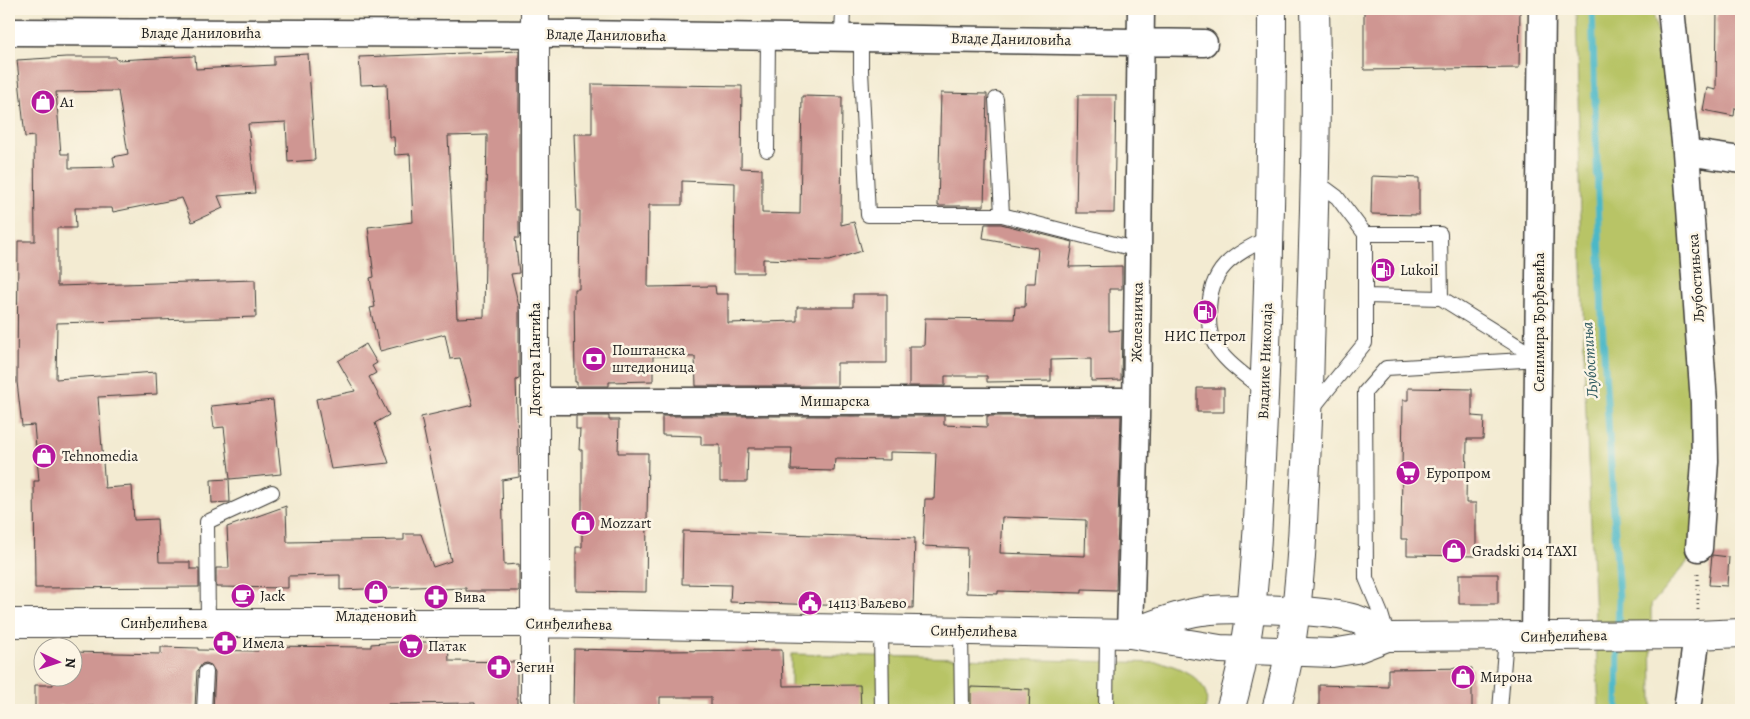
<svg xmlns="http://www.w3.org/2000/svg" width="1750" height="719" font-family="Alegreya,serif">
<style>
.green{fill:#b8c466;stroke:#6a7041}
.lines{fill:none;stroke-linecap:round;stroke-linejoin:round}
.stream{stroke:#4cb8c7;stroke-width:7}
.building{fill:#cf9692;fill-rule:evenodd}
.lane-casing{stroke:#3c3b37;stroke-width:16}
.street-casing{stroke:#3c3b37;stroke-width:29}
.secondary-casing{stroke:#3c3b37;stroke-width:30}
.primary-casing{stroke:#3c3b37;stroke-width:30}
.path{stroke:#3c3b37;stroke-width:3;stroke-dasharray:1 4;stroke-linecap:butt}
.lane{stroke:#fff;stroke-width:14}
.street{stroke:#fff;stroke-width:26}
.secondary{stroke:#fff;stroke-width:28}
.primary{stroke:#fff;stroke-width:28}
.labels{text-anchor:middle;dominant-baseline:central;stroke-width:5;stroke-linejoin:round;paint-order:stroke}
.street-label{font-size:15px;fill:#1c1c1c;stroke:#fcf5e5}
.poi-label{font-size:15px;fill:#1c1c1c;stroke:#fcf5e5;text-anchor:start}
.water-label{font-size:16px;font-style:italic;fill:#2f5a60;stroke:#fcf5e5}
</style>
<rect width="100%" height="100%" fill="#fcf5e5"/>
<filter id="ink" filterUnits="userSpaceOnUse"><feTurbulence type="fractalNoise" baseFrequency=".02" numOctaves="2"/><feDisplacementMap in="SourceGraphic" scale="10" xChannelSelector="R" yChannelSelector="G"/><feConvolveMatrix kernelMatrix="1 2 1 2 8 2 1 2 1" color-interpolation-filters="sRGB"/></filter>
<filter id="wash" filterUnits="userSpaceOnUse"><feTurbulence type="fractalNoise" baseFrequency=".0096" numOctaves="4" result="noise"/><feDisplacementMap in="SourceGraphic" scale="20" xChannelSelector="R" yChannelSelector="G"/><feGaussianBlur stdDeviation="1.12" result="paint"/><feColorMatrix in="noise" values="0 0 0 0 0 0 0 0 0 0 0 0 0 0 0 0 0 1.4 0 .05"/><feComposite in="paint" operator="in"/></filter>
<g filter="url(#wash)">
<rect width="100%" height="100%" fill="#f3ebd2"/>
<path class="green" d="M1576,9H1652L1686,152L1699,548L1651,605L1652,710H1599L1585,390Z
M791,654L1164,663C1185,669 1214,683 1205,710H791Z"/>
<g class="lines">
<path class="stream" d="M1592,9L1602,319L1619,598L1618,630
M1617,710L1618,641"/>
</g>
<g id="blocks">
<path class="building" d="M1364,9H1520L1519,68L1364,70Z
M1717,9H1741V109L1735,108L1734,116L1703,110L1707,88L1716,90Z
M519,51V238H515L519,273L511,274L519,306V379L516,380L519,477L502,480L504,565L519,564V591H466V588L440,589V586L340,590V575L288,576V588L216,587V568H229L227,527L286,506L287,542L404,540V534H421L433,567L451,561L421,417L473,405L460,358L450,359L445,334L380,351L370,308L375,307L370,278L374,277L368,227L413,222L410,154L395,155L394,137H389L387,84L361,85L359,57ZM487,135L484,317L457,318L448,136Z
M308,54L315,160L288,162L286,122L248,124L255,193L218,196L223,208L192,222L182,198L113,212L112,208H75L76,228H57V286L255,280L256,317L57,323L56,379L156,372L157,394L98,397L105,488L132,486L134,520L157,519L159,562H190V569H199V587L35,588L34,481H39L34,425L22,426L17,382L18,241H35L34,136L25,137L17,60L66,57H116L117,60L195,56L196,69L274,65V56ZM118,91L128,154L113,157L115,167L69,168V154H61L56,92Z
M592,84L742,86L741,168L762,169V213L800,214L802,96L842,97L841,225L854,222L862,251L829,261L763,259V273H734L735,183L682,181V205H649L648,287L715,286L716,294H728V323L797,321V307H853V294H887V363H837V386H696L695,357L653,356V381L609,382V386H577V382H575L574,289H579L580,211H577L574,134H592Z
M941,93L987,94L984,206H938Z
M1078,95H1116L1114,213H1076Z
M1372,176L1419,178V215L1371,214Z
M985,224H1001L1073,242L1069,267L1122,266V289H1109V331L1122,330L1121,380L1091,381V359L1051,360V381L987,382V376H945V386H909V346H924L925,318L1014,319L1015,307H1025L1026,283H1035L1038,248L983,238Z
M366,344L377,363L372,366L376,373L369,377L389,415L375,423L389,463L331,469L316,399L355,391L338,361Z
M1197,388H1224V412H1197Z
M1408,388L1472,389V416L1484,417L1483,439H1467L1466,503H1476V556L1407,555V539H1401L1403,400H1408Z
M273,400L281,474L230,479L224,427L214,428L211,406Z
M576,416H609V420H619L618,453H648L646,592L576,591V547H582V450H579L580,429H576Z
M662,416H944V425L987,427V416H1121L1116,590L1082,589V593L998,591V594L966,593L967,548L923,546L925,499H934L936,453L890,452V460L835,459L834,471L791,470L792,448H748L747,482H720V445H701V436L662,435ZM1002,517L1086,520L1085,556L1000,553Z
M229,479L230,502L212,503L211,480Z
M683,531L915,538L913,608L730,602L731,585L682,584Z
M1712,555L1729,557L1727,586L1709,585Z
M1459,574H1498V604H1459Z
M399,642H448L449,661L517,662V710H475V703L388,704V710H213L215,672L211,665L206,663L202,664L197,671L195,707L59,706L58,710H35V685H53V676H72V652L161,654V647L198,648V650L258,651V646L371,647V644Z
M574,649L658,651L782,650L783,686L860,685L861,710H711V697H660V710L573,707Z
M1472,668V710H1319V685L1388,687V669Z
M971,687L1030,689L1029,710H971Z"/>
</g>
</g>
<g filter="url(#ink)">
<use href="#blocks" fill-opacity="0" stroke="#3c3b37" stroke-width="1"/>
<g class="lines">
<defs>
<path id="lane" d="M842,37L843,9
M861,38V70L868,215H1002L1138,250
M996,99L1002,215
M767,150L768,37
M1365,234H1440L1441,298
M1366,296L1441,298L1539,359
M1264,391C1248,377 1224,362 1214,343C1209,333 1209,323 1209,313C1209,268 1232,256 1269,237
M1311,410L1365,343V234L1337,197L1314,180
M208,623L207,522L272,492
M881,630L882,710
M961,631L962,710
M1387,634L1381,614L1366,578L1365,392L1386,368L1539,359
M204,710L206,672
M1106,710L1107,634
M1500,710L1506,637"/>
<path id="street" d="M1671,9L1686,152L1704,402L1705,461L1699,548
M9,32L576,34L1204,43
M1686,152L1741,160
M534,401H1136
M1130,634L1136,417L1141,9
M1535,635L1542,9
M1687,710L1697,635"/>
<path id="secondary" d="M535,9V710
M9,623H534L1130,634L1220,649L1332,653L1356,649L1387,637L1697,635L1741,633
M1130,634C1153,624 1177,615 1202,611C1233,607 1334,609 1361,621C1371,625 1379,631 1387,637"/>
<path id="primary" d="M1230,710C1257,623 1257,531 1262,440C1269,297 1272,153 1272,9
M1276,710C1296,641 1301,572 1304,501C1307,450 1309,400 1310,349C1313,236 1318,122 1315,9"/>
</defs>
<use href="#lane" class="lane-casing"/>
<use href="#street" class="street-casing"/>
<use href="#secondary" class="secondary-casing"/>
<use href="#primary" class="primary-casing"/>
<path class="path" d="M1698,610V571"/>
<use href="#lane" class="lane"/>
<use href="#street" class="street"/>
<use href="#secondary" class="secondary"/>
<use href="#primary" class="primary"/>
</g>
</g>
<defs>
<symbol id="shop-disc" viewBox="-11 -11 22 22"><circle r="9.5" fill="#b5179e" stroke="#fcf5e5"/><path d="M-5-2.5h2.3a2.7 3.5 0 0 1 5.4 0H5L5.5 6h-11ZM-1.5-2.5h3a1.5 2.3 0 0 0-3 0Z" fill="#fff"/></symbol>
<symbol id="fuel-disc" viewBox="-11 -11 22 22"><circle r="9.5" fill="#b5179e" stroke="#fcf5e5"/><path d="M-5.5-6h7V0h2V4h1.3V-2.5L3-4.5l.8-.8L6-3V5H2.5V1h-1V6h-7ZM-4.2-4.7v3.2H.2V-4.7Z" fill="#fff"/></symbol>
<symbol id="bank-disc" viewBox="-11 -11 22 22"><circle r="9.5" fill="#b5179e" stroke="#fcf5e5"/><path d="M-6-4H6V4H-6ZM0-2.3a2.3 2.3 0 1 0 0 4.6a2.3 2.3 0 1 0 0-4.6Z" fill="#fff"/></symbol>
<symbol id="supermarket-disc" viewBox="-11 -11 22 22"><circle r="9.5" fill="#b5179e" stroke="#fcf5e5"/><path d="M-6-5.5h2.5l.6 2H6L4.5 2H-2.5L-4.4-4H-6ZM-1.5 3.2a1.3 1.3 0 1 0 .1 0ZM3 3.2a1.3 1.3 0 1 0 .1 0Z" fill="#fff"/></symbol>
<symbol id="cafe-disc" viewBox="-11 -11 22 22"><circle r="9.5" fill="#b5179e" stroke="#fcf5e5"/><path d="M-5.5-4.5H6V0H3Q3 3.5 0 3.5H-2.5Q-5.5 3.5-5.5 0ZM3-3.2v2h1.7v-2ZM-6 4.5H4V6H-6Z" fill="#fff"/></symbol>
<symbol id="pharmacy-disc" viewBox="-11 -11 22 22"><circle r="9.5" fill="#b5179e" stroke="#fcf5e5"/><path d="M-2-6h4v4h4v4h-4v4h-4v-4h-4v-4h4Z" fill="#fff"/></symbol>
<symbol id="civic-disc" viewBox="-11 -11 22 22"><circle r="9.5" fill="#b5179e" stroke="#fcf5e5"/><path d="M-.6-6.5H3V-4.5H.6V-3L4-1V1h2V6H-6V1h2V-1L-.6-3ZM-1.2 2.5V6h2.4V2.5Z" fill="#fff"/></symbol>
</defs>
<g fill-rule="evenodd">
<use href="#shop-disc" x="29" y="88" width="28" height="28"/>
<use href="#fuel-disc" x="1369" y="256" width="28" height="28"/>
<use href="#fuel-disc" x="1191" y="298" width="28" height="28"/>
<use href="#bank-disc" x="580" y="345" width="28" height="28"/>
<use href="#shop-disc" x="30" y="442" width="28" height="28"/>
<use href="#supermarket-disc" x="1394" y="459" width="28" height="28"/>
<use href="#shop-disc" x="569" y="509" width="28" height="28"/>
<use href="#shop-disc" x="1440" y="537" width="28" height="28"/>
<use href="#shop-disc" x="362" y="578" width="28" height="28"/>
<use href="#cafe-disc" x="229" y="582" width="28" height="28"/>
<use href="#pharmacy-disc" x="422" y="583" width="28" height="28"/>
<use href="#civic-disc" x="796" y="589" width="28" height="28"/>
<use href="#pharmacy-disc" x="211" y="629" width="28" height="28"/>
<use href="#supermarket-disc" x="397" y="632" width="28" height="28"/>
<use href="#pharmacy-disc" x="485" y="653" width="28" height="28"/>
<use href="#shop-disc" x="1449" y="663" width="28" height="28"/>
</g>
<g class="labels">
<g class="street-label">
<text x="201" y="33">Владе Даниловића</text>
<text transform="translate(606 35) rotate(1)">Владе Даниловића</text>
<text transform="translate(1011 39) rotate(1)">Владе Даниловића</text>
<text transform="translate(1696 278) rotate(-94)">Љубостињска</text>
<text transform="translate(1137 322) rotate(-89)">Железничка</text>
<text transform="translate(1539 322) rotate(-90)">Селимира Ђорђевића</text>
<text transform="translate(535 359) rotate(-90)">Доктора Пантића</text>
<text transform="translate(1265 361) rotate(-88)">Владике Николаја</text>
<text x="835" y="401">Мишарска</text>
<text x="164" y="623">Синђелићева</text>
<text transform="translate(569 624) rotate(1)">Синђелићева</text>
<text transform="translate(974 631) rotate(1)">Синђелићева</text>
<text transform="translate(1564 636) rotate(-1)">Синђелићева</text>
</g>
<g class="poi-label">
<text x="60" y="102">A1</text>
<text x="1400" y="270">Lukoil</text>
<text x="1205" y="336" text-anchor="middle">НИС Петрол</text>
<text x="612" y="350">Поштанска<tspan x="612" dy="17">штедионица</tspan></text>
<text x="62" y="456">Tehnomedia</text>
<text x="1426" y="473">Еуропром</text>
<text x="600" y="523">Mozzart</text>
<text x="1472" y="551">Gradski 014 TAXI</text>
<text x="260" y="596">Jack</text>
<text x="454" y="597">Вива</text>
<text x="828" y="603">14113 Ваљево</text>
<text x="376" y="616" text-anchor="middle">Младеновић</text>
<text x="242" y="643">Имела</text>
<text x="428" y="646">Патак</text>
<text x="516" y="667">Зегин</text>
<text x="1480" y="677">Мирона</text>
</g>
<g class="water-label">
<text transform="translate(1590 360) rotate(-94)">Љубостиња</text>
</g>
</g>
<rect width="1750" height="719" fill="none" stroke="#fcf5e5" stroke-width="30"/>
<g transform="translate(58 662) rotate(94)"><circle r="24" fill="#fcf5e5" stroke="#a29e95"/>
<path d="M0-4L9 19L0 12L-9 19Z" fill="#b5179e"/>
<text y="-8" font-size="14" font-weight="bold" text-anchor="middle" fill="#1c1c1c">N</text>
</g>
</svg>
